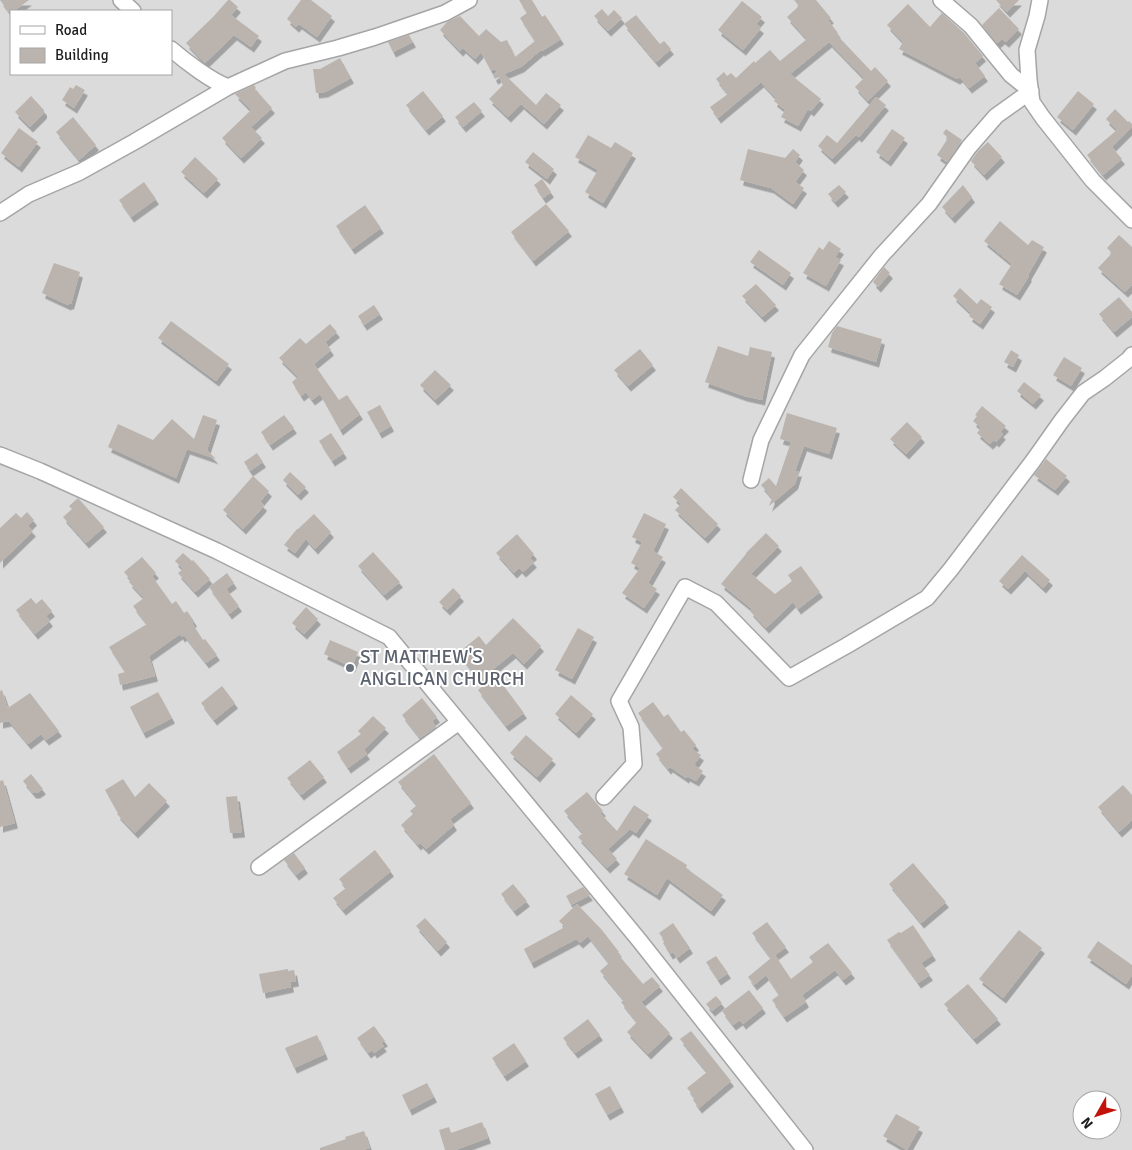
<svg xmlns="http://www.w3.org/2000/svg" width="1132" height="1150" font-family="Signika,sans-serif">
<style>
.residential{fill:#dcdbdb;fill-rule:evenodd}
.building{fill:#bbb4ae;filter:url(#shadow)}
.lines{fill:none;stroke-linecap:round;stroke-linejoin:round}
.minor-casing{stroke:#a5a5a5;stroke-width:18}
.minor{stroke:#fff;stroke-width:15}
.worship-dot{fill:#6b7280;stroke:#fff;stroke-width:2}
.labels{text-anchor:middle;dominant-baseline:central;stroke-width:4;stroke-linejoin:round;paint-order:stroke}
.worship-label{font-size:19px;fill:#5b616d;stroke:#fff;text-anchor:start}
</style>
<defs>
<filter id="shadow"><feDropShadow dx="3" dy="5.5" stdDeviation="0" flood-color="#0004"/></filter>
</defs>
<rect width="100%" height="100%" fill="#eeebe4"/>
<path class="residential" d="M0,0H1132V1150H0ZM11,11H171V74H11ZM1082,1100H1112V1130H1082Z"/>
<path class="building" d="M0,0H29L14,11L11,12H9Z
M228,0H230L238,7L231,15L259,36L251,47L234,35L205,63L186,43L213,17Z
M301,0H311L332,16L317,37L299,24L296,27L287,19Z
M519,0H532L542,17L545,15L561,39L542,51L541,50L521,67L504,74L536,105L546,93L561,105L544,124L521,104L508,117L489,99L503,85L499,77L495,79L493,75L497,72L495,69L491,71L481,52L475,59L463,48L460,51L440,30L447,22L460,16L479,36L486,29L501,42L507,40L515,57L535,41L520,18L527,13Z
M794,0H816L831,18L828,20L838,33L836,34L871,71L875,67L888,81L868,101L855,87L864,78L829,42L790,74L821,99L811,111L808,109L798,126L781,117L785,110L774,101L776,98L761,82L718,118L710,107L728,94L716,79L724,72L727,76L731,73L736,78L754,61L755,63L770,50L780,61L807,39L787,17L799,6Z
M996,0H1019L1007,12Z
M742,1L762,17L756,24L761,28L743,50L718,30Z
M908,4L930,27L942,13L964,33L983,56L975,63L985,76L969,88L960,77L957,79L899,49L903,42L887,25Z
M999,8L1019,29L1006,42L1002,39L997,43L982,25Z
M602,9L608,16L614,10L622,18L608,31L594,16Z
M636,15L660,44L664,41L671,49L656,62L624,24Z
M409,35L413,42L393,52L388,42Z
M340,58L351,78L325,92L316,93L313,69H320Z
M76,85L85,90L74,108L62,100L70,87L73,89Z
M254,85L256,88L255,89L272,108L251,127L262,138L241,158L222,138L251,110L235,94Z
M423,91L443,116L426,130L406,105Z
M1078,91L1094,104L1073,130L1057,117Z
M31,96L44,110V113L30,127L15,112Z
M876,97L886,105L859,137L856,135L832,159L818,146L827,135L837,143Z
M474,102L482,111L463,127L455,117Z
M1115,109L1128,122L1129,121L1132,124V127L1112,147L1122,159L1103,175L1087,155L1117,130L1106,119Z
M73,117L96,145L79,160L56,132Z
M19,128L38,142L19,167L1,153Z
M892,129L905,138L888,161L876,152Z
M946,129L962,140L947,162L937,155L948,138L943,133Z
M588,135L611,148L615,142L633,153L603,203L585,192L598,170L575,157Z
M988,142L1002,157L984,175L971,161L978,151Z
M748,149L785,158L793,149L800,155L795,162L804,170L795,182L804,188L793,204L771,188L740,180Z
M533,152L554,169L547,179L525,162Z
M195,157L218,179L204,193L181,172Z
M542,179L551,192L543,198L534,185Z
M144,182L156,199L131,217L119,200Z
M839,185L846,192L835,202L828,194Z
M963,185L972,197L952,218L942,207Z
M546,204L569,231L533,261L511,232Z
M365,205L381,228L352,249L336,226Z
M1000,221L1028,245L1032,240L1044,247L1028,275L1029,276L1017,295L999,284L1012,264L984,241Z
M1119,235L1132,247V285L1125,292L1098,268L1112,253L1107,248Z
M829,241L841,249L835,257L841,260L826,286L803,273L819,247L823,250Z
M759,250L791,273L783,285L750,262Z
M54,263L80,272L71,304H69L68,305L42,293Z
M884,267L890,273L878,287L873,282Z
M756,284L776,305L762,317L742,296Z
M960,288L977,304L981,299L992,307L980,324L969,316L971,313L953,296Z
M1119,297L1132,312V317L1114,332L1099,314Z
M374,305L380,314L364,325L358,316Z
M171,321L229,364L216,381L158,338Z
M330,324L337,332L325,342L331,350L314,364L339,400L347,395L360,414L340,430L320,394L312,400L306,392L301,396L292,382L298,377L279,358L300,338L306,344Z
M837,326L882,339L876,362L828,347L832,333Z
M718,346L748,356L750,347L772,352L762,400L744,396L705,382Z
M640,349L653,365L628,386L614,370Z
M1011,350L1019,355L1013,367L1004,362Z
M1064,357L1082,368L1071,386L1053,375Z
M435,370L451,385L435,400L420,385Z
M1024,382L1041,395L1033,404L1017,391Z
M380,405L391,426L379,433L367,412Z
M982,406L1006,426L1000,432L1003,434L996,442L994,440L990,444L977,433L981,428L973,421L977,416L975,415Z
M787,413L837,428L829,454L804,446L795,471H799L795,484L769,506L772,498L761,485L769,478L776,486L791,442L780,439Z
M203,415L217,420L207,450L216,459L187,449L176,478L108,447L118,424L153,440L172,419L194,439Z
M284,415L294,428L270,445L261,432Z
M907,422L922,437L906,454L890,439Z
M331,433L344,453L332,461L319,441Z
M257,453L263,462L250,471L244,462Z
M1046,459L1067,476L1055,490L1034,475Z
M290,472L306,487L298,495L283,480Z
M253,476L269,491L260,502L264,505L263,507L243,529L223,510Z
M681,488L718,524L705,538L675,510L681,504L673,497Z
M78,498L104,527L86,543L63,517L72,509L69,506Z
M27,512L34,520L28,526L33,531L0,563V528L16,513L21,518Z
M644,513L666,524L653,551L663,557L648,583L657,589L644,608L622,593L640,568L631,563L642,542L632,537Z
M314,514L331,532L315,549L306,539L295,553L284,545L297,529H298Z
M766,533L779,546L751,574L775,594L792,581L788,575L801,566L820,592L798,609L793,602L766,628L750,611L752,609L721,584L746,554V553Z
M517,534L534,554L530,558L534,562L523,572L519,568L514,573L496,553Z
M373,552L400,582L384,595L358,566Z
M183,553L192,561L193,560L210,579L195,592L178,573L183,569L175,561Z
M1022,555L1050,580L1043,588L1025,571L1008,589L999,581Z
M142,557L156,573L152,576L172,604L176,601L184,613L187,611L194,621L192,623L203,640L205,639L217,655L206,663L184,635L182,637L180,634L149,656L155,676L120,685L118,674L125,672L109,647L147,624L133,606L144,598L129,582L131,580L124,572Z
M227,573L234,583L226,589L239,606L229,614L209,587Z
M453,588L461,596L447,610L439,602Z
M31,598L36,604L42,599L52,611L46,616L50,621L35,634L16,610Z
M306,607L318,619L304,634L292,623Z
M513,618L541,646L524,664L513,653L492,670L524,713L506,726L478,690L484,685L458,653L479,636L486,645Z
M578,628L594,637L572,679L555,670Z
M330,640L358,652L352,667L324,654Z
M222,686L235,703L214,720L201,703Z
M2,690L8,708L30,693L59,731L46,740L41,734L28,744L9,721L0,723V691Z
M158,692L172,718L143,733L130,707Z
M571,695L593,714L576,733L555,714Z
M422,698L437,717L432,721L436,727L420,738L402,715Z
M653,702L664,717L668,714L681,732L684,730L696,745L692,749L701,755L694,765L703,771L696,781L687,776L686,778L670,767L668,769L656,754L663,748L638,713Z
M373,716L386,728L364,750L367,754L348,768L337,752L361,734L358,731Z
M526,735L553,759L537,777L510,753Z
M434,754L471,803L450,819L454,825L426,849L420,843L418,845L401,825L413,814L410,811L417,805L398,782Z
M310,760L324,777L301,795L287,778Z
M31,774L43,789L37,793H33L23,781Z
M123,779L135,797L149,783L167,801L135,833L117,814L118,813L105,790Z
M3,780L15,823L0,827V781Z
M1123,785L1132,795V820L1119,832L1098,807Z
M587,792L603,811L600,813L617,831L634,805L649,815L636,833L630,829L608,849L617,859L607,868L578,837L583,833L564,811Z
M237,796L242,832L230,833L226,797Z
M646,839L687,865L686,868L723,895L711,911L667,878L657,895L624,874Z
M375,850L391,871L343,910L333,898L346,888L339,879Z
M294,853L305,868L296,875L284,860Z
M913,863L946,902L921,923L889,884Z
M513,884L527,901L514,911L501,894Z
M583,887L590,895L571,905L566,896Z
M577,904L602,930L619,952L617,953L643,984L652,977L660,986L641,1002L670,1033L648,1054L627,1032L637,1022L621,1002L624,1000L600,971L609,963L588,936L580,943L576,939L531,963L524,949L565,927L559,921Z
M425,918L447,942L438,951L416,926Z
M767,922L786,947L775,955L791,979L813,962L809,957L828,943L852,973L843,980L835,970L802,995L806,1002L784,1017L772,1000L779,995L766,975L754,985L748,977L771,958L752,933Z
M673,923L690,948L677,958L673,952L670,954L663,943L665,941L659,933Z
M913,925L933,955L921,963L930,975L918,983L887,940L899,932L901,933Z
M1019,930L1042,948L1003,998L979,979Z
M1098,941L1132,965V975L1126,984L1087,957Z
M716,956L728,973L718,980L706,962Z
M288,969V971L294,970L296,981L290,982L291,987L263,993L259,974Z
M968,984L998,1019L974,1039L944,1004Z
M749,990L763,1008L743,1024L740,1020L733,1025L722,1011Z
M716,996L722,1003L712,1011L706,1004Z
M588,1019L600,1035L575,1053L563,1038Z
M374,1026L385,1041L381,1043L384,1046L374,1053L372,1050L368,1053L357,1038Z
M691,1031L731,1081L699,1108L693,1100L695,1098L687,1088L707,1072L680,1039Z
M317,1035L325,1054L294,1068L285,1048Z
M514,1043L526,1061L504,1076L492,1058Z
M427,1083L434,1097L409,1110L402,1095Z
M610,1086L621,1107L607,1115L595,1094Z
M896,1114L920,1127L907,1150L883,1136Z
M482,1122L488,1138L455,1150H445L439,1130L449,1127L451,1133Z
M364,1131L370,1148L362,1150H320V1148L346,1139L345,1137Z"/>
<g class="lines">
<defs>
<path id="minor" d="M121,0L133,11
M1040,0L1037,16L1027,50L1029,80L1032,102L1043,118L1093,181L1132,220
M171,49C185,61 211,81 228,87
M0,213L29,194L80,172L134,142L228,87L285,61L338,48L375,37L445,13L469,0
M0,455L40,471L217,551L389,637L639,940L805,1150
M751,480L761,440L802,355L882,255L929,204L969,147L996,116L1031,91L1011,75L971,26L941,0
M604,797L634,764L631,727L619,701L685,587L716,603L789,678L846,646L927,598L951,569L1033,461L1062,420L1083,393L1105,378L1129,359L1132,355
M259,867L459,722"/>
</defs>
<use href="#minor" class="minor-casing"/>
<use href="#minor" class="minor"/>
</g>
<circle class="worship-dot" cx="350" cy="668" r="5"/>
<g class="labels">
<g class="worship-label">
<text x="360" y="657">ST MATTHEW'S<tspan x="360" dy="22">ANGLICAN CHURCH</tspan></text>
</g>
</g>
<rect x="10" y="10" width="162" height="65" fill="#ffffff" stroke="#a5a5a5"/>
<rect x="20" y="26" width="25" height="8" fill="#ffffff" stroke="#a5a5a5"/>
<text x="55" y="35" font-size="15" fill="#1e1e1e">Road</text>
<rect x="20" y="48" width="25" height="15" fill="#bbb4ae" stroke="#a5a5a5"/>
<text x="55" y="60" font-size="15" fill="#1e1e1e">Building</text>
<g transform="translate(1097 1115) rotate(231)"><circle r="24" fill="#ffffff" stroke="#a5a5a5"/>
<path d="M0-4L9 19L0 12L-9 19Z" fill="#c2120a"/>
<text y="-8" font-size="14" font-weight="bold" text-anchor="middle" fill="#1e1e1e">N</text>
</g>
</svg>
